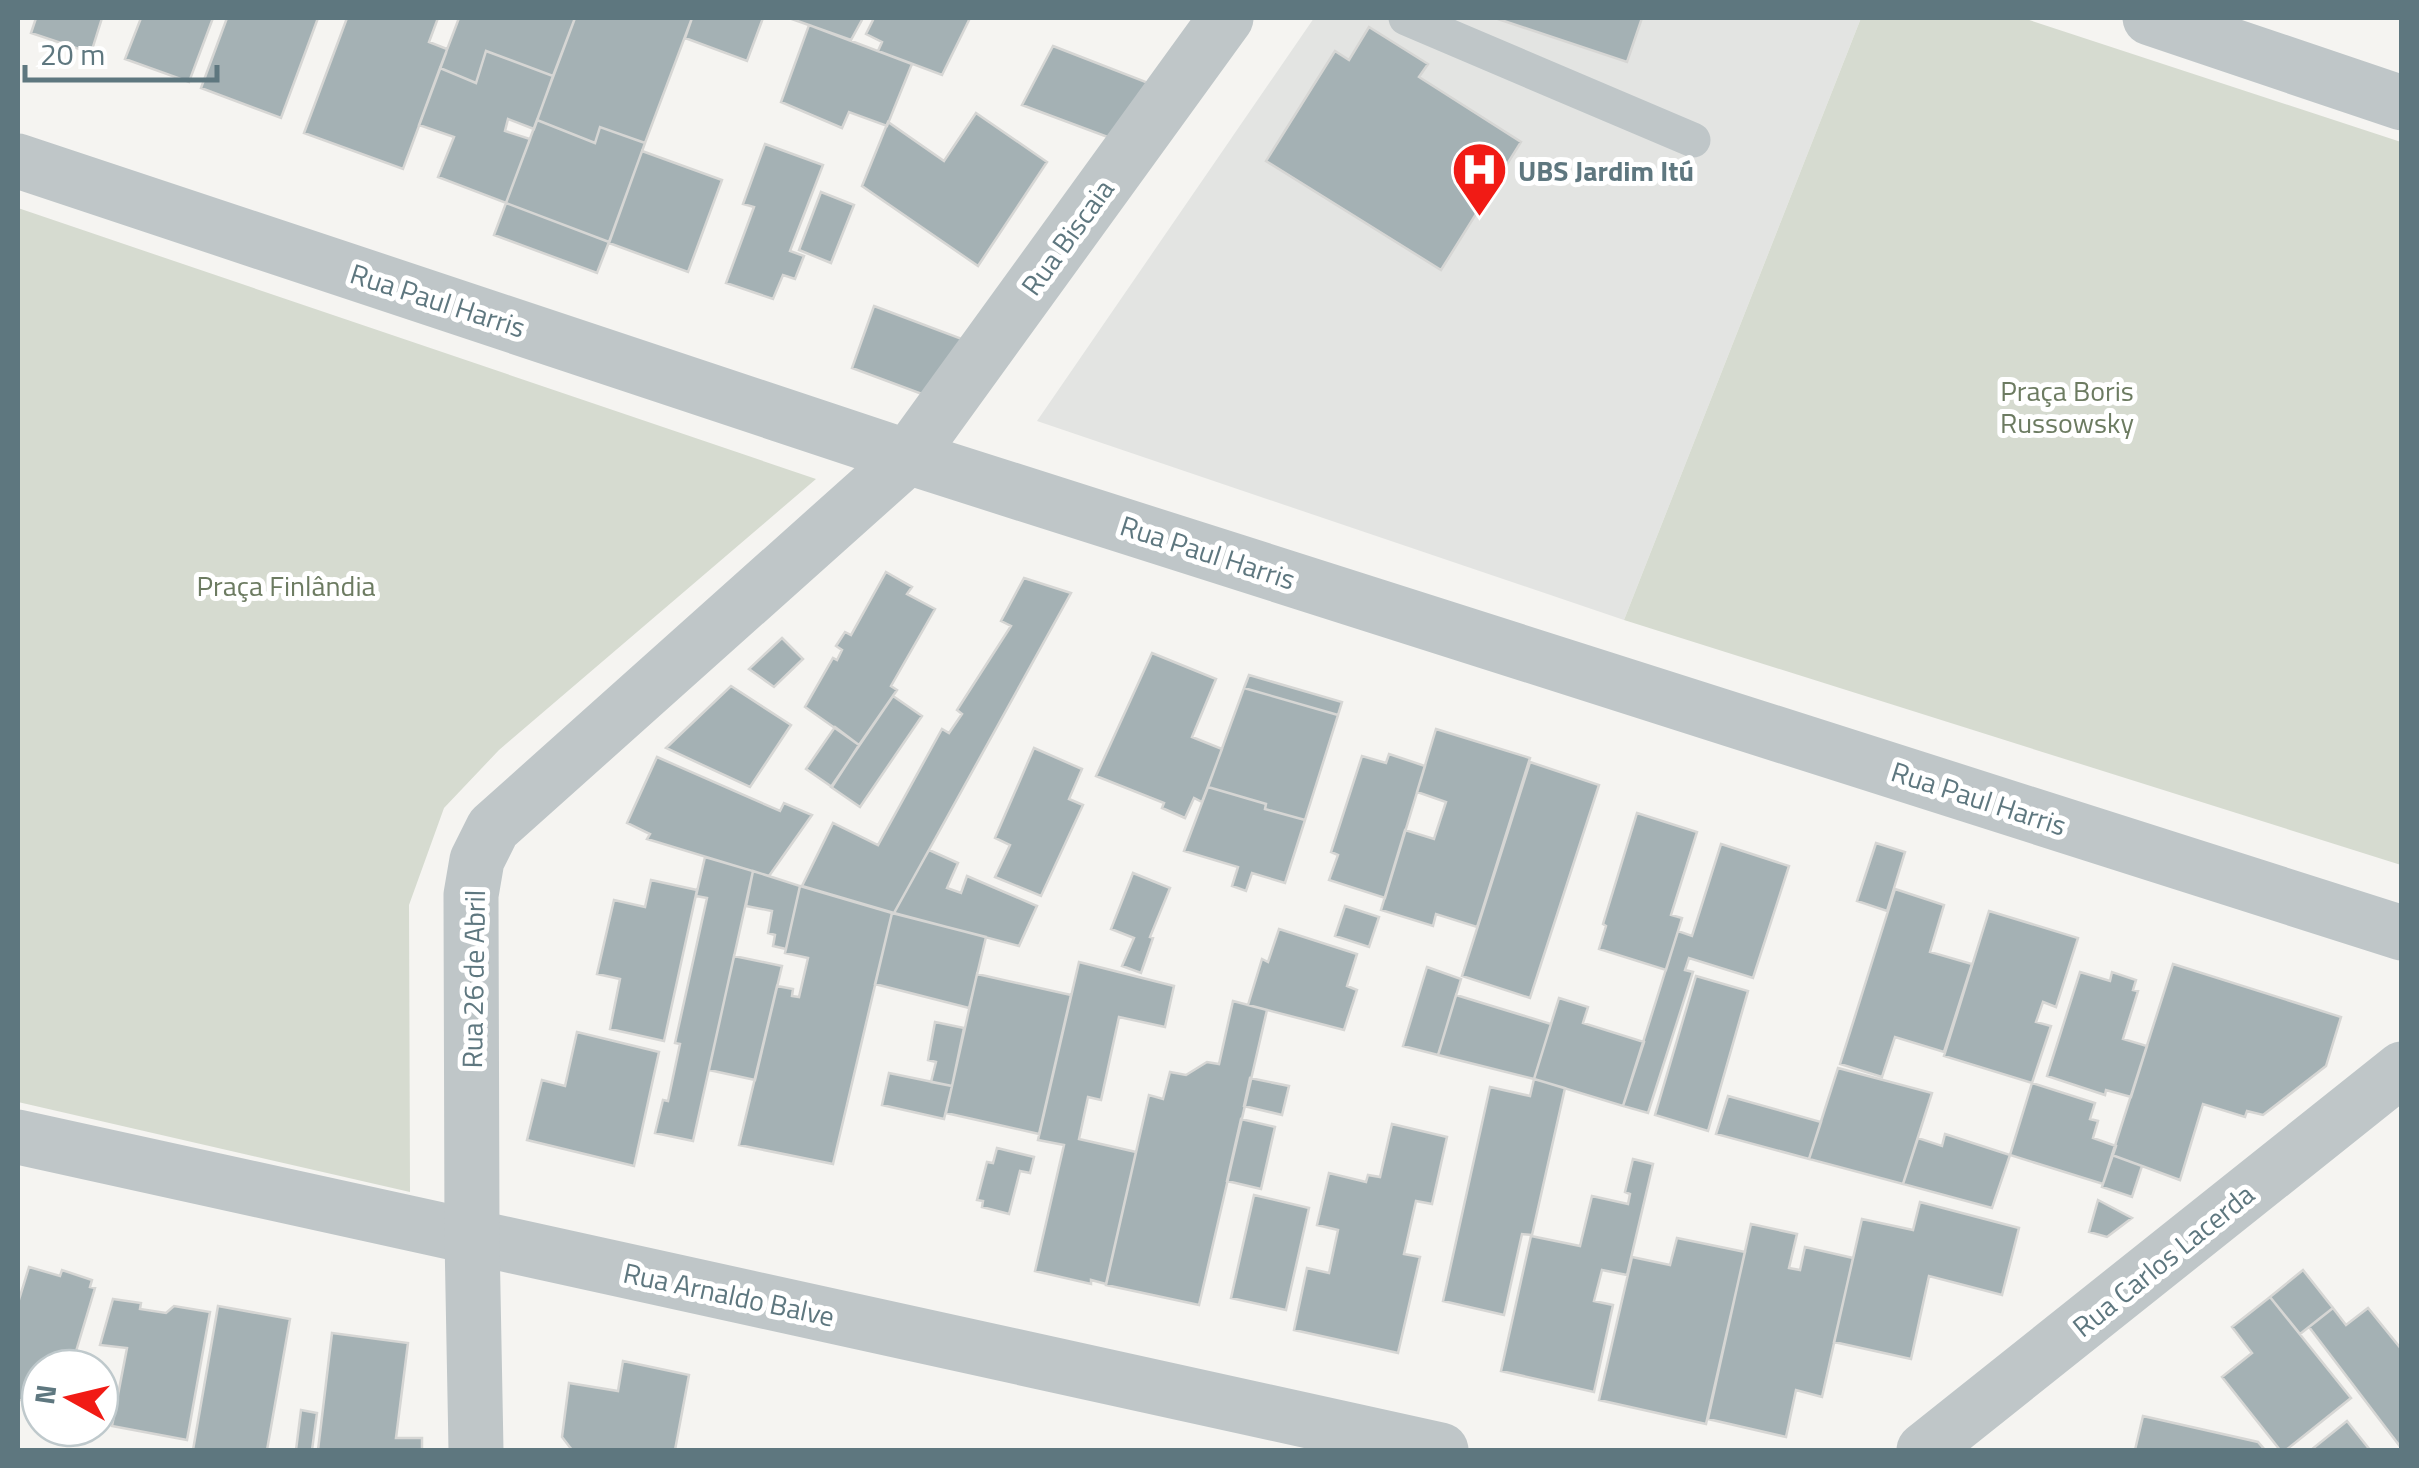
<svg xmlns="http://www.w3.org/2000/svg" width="2419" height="1468" font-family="'Titillium Web',sans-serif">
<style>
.built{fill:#e3e4e2}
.green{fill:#d6dbd0}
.building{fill:#a4b1b4;stroke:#d6d6d4;stroke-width:2.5}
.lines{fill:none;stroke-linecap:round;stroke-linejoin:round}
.service{stroke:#bfc6c8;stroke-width:35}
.minor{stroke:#bfc6c8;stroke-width:55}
.tertiary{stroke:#bfc6c8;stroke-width:55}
.labels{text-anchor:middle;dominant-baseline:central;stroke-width:10;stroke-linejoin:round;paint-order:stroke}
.poi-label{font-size:28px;font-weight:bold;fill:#5e777f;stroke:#fff;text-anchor:start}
.street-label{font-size:28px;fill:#5e777f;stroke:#fff}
.park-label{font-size:28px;fill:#6c7b61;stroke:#fff}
</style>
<rect width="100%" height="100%" fill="#f5f4f1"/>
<path class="built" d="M1314,18H1861L1624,620L1037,421Z"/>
<path class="green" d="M1861,18H2023L2401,142V865L1624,620Z
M18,208L816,479L499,750L444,808L409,905L410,1192L18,1102Z"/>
<path class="building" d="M36,18H102L91,53L31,33Z
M141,18H213L189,82L125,59Z
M227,18H318L281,118L201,88Z
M347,18H438L429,42L447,49L446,53L403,169L304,133Z
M459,18H575L553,76L486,51L476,83L440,68Z
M575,18H692L645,143L600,127L595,143L537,120Z
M692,18H763L747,61L685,38Z
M789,18H863L851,40Z
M874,18H970L942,75L878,51L882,42L866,34Z
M1495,18H1642L1627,62Z
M809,25L912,64L887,126L849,112L842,128L781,102Z
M1369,27L1428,64L1419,77L1521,142L1441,270L1266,161L1335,51L1349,60Z
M1053,46L1151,84L1113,139L1022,105Z
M486,51L553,76L534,129L508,119L505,131L530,139L506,203L438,177L454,137L419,125L440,68L476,83Z
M976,113L1047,162L978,266L862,186L888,122L944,161Z
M537,120L595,143L600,127L645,143L609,242L506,203Z
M765,144L823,165L790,251L804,256L795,279L783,275L773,299L726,283L754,207L743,204Z
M642,151L722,180L688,272L609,243Z
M821,192L854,205L831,263L799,250Z
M506,203L609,242L597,273L494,235Z
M874,306L970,342L930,397L852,368Z
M886,572L912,587L907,594L935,609L891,686L897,690L859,745L805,707L833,658L837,660L842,650L836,646L845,632L851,635Z
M1024,578L1071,593L894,913L802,886L833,823L878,845L942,729L949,733L962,714L957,710L1011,626L1001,621Z
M782,638L803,659L774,687L749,669Z
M1152,653L1216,679L1192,737L1222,749L1202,802L1194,798L1185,818L1162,808L1164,803L1096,776Z
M1249,675L1342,702L1338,715L1244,688Z
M731,686L791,725L750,787L666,748Z
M1244,688L1338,715L1305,820L1265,809L1266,804L1208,787Z
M893,696L922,716L860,807L831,787Z
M835,727L859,745L832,787L806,769Z
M1436,729L1530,758L1477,927L1436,914L1433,926L1381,910L1405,830L1434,839L1446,802L1417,792Z
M1034,748L1082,769L1069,799L1083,805L1041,896L995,877L1010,845L995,838Z
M1389,754L1425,766L1385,898L1329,880L1338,855L1331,852L1362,756L1386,763Z
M657,757L780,811L784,803L812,815L769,876L647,839L650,834L627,823Z
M1530,762L1599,785L1530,998L1462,976Z
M1208,787L1266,804L1265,809L1305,820L1285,883L1252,873L1246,891L1232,886L1238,867L1184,851Z
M1637,813L1697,832L1671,915L1682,918L1666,970L1599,949L1606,926L1603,924Z
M1876,843L1905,852L1887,911L1857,901Z
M1721,844L1789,866L1753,978L1689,958L1685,970L1693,972L1648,1113L1623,1106L1678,931L1692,936Z
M929,850L958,863L947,888L961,893L967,876L1037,906L1019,946L894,913Z
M705,857L753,871L693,1141L655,1133L663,1100L668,1101L680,1044L675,1043L707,898L696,896Z
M753,871L800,886L786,949L773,946L775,935L768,933L772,911L746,906Z
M1133,873L1170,888L1150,937L1153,938L1141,973L1122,966L1134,938L1111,929Z
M651,880L697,890L664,1041L610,1029L620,979L597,974L614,900L645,907Z
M800,886L892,913L833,1164L739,1145L777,986L793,989L792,996L799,997L808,958L785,953Z
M1895,889L1944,905L1930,952L1972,964L1944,1052L1895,1037L1882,1077L1840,1064Z
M1345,906L1379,917L1369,947L1335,936Z
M1989,911L2078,938L2056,1007L2043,1002L2036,1022L2051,1026L2032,1083L1944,1056Z
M892,913L986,937L969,1008L875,984Z
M1279,929L1357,954L1347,986L1357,990L1344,1030L1248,1005L1262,959L1268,962Z
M734,956L782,966L755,1080L709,1070Z
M1079,962L1174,986L1165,1027L1119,1017L1101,1100L1088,1097L1079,1139L1136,1152L1106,1284L1091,1280V1284L1035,1271L1064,1145L1038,1140Z
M2173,964L2341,1017L2326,1066L2263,1115L2247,1111L2245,1117L2203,1104L2180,1180L2112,1155Z
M1427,967L1461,979L1438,1055L1403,1046Z
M2080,972L2110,981L2112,972L2136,980L2133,990L2138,991L2123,1039L2147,1046L2131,1097L2106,1090L2105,1095L2047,1076Z
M977,974L1071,995L1039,1134L946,1113Z
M1696,976L1748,991L1708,1131L1655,1115Z
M1456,995L1551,1024L1534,1079L1438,1055Z
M1559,998L1588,1007L1583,1023L1644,1042L1623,1106L1534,1079Z
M1233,1001L1267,1010L1199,1305L1106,1285L1149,1095L1163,1099L1170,1072L1186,1075L1207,1062L1219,1064Z
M935,1022L964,1028L952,1086L931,1082L936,1062L928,1060Z
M577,1032L659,1052L634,1166L527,1140L542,1080L565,1086Z
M1838,1068L1932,1093L1903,1184L1809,1159Z
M889,1073L952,1086L944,1119L882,1105Z
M1250,1078L1289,1086L1282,1115L1244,1106Z
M1534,1079L1565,1088L1532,1235L1522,1234L1504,1315L1443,1301L1490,1087L1530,1096Z
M2032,1083L2095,1103L2090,1119L2098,1121L2093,1138L2116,1146L2103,1184L2010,1155Z
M1728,1096L1821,1122L1809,1159L1716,1134Z
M1241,1119L1275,1127L1261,1189L1227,1181Z
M1392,1124L1447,1137L1432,1204L1416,1201L1404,1254L1420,1257L1398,1353L1294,1330L1307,1268L1329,1273L1338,1230L1317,1225L1329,1173L1366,1182L1368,1175L1380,1177Z
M1945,1134L2010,1155L1992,1208L1903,1184L1918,1138L1942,1146Z
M997,1148L1034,1157L1030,1173L1020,1171L1009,1214L982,1207L983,1201L977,1200L987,1162L993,1163Z
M2112,1155L2142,1166L2132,1197L2102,1187Z
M1633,1159L1653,1164L1627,1275L1602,1270L1594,1301L1613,1305L1594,1392L1501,1371L1531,1236L1580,1246L1592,1196L1628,1204L1630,1194L1625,1192Z
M1254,1195L1309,1208L1286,1310L1231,1298Z
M2098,1200L2132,1218L2107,1237L2089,1232Z
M1920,1202L2019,1228L2002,1295L1929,1276L1911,1359L1834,1342L1862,1219L1913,1230Z
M1751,1224L1797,1234L1789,1268L1800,1270L1805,1247L1853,1258L1822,1397L1796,1390L1786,1437L1708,1419Z
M1677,1238L1745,1252L1706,1424L1599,1400L1632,1257L1670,1265Z
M29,1267L60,1276L62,1270L92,1280L90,1287L95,1288L71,1368H40V1406L18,1399V1303Z
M2303,1270L2333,1308L2300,1334L2270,1297Z
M2270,1297L2351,1398L2286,1450H2280L2222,1377L2252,1353L2232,1327Z
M113,1299L141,1303L140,1309L166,1313L174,1306L210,1312L187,1440L112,1426L127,1348L100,1345Z
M218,1306L290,1319L267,1450H193Z
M2333,1308L2346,1325L2368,1308L2402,1350V1449L2309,1327Z
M332,1333L408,1343L396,1438H422V1450H318Z
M623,1361L689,1375L675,1450H572L562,1437L569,1383L618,1391Z
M301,1410L317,1413L312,1450H296Z
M2143,1416L2258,1442L2265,1450H2135Z
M2347,1421L2370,1450H2311Z"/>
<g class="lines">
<path class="service" d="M1406,18L1693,140"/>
<path class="minor" d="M18,1137L1441,1450
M1924,1450L2402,1069"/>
<path class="tertiary" d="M2150,18L2402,103
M18,161L908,457L2402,933
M476,1450L472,1238L471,895L477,860L493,828L908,457L1226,18"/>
</g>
<defs>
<symbol id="hospital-pin" viewBox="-11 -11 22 30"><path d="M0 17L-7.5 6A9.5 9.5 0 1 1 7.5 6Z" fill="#f11b15" stroke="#fff"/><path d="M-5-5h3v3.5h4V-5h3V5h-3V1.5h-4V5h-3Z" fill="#fff"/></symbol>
</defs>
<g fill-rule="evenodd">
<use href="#hospital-pin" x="1448" y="138" width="63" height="86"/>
</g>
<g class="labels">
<g class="poi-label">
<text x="1518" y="170">UBS Jardim Itú</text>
</g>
<g class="street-label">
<text transform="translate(1067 237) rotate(-54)">Rua Biscaia</text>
<text transform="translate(438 300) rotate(18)">Rua Paul Harris</text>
<text transform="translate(1208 552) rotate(18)">Rua Paul Harris</text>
<text transform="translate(1979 798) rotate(18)">Rua Paul Harris</text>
<text transform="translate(473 979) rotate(-89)">Rua 26 de Abril</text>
<text transform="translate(2163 1260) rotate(-39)">Rua Carlos Lacerda</text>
<text transform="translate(729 1294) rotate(12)">Rua Arnaldo Balve</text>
</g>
<g class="park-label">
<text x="2067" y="390">Praça Boris<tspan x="2067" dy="32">Russowsky</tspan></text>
<text x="286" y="585">Praça Finlândia</text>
</g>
</g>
<rect width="2419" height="1468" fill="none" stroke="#5e777f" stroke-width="40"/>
<g transform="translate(70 1398) rotate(278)"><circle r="48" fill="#ffffff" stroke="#bfc9cc" stroke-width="2.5"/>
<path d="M0-8L18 38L0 25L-18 38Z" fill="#f11b15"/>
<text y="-15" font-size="28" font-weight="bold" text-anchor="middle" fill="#5e777f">N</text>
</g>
<path d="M25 65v15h192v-15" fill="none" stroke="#5e777f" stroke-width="5"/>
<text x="40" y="65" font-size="30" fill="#5e777f" stroke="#ffffff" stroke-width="8" paint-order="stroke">20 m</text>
</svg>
